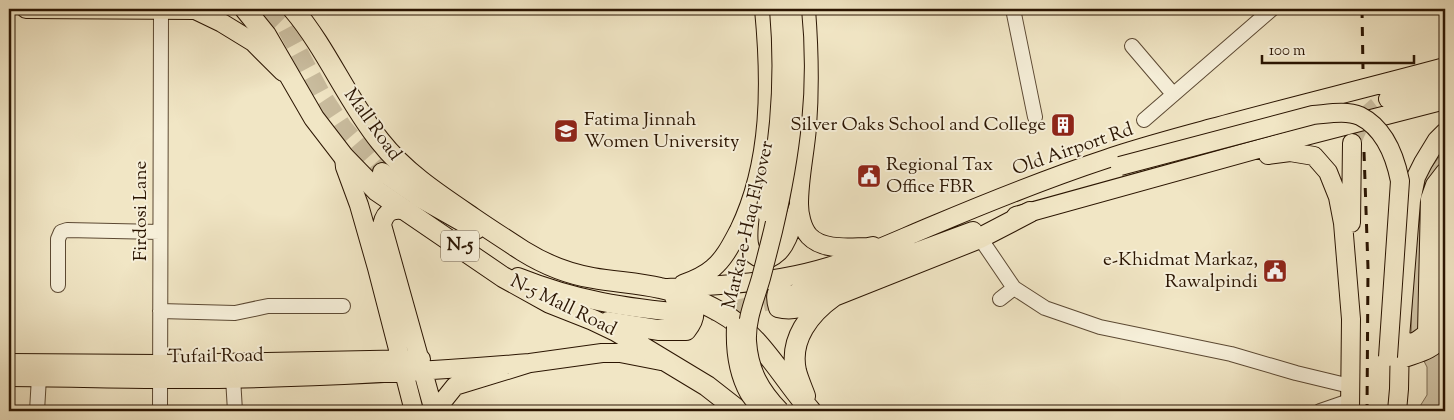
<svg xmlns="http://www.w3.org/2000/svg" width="1454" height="420" font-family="'Sorts Mill Goudy',serif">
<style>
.green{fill:#cfc2a4;stroke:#7d6c53}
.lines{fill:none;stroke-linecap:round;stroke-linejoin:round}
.major-tunnel{stroke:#c9bc9e;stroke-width:18;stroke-dasharray:18 9;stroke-linecap:butt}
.minor-casing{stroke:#5c4933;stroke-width:16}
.major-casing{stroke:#2b1502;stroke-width:20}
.highway-casing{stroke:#2b1502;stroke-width:22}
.minor{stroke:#f6efd9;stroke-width:14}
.major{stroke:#f1e6c5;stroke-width:18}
.highway{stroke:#f1e6c5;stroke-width:20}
.rail{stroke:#2b1502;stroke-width:3;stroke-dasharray:9 9;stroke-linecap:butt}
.major-bridge-casing{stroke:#2b1502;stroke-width:20;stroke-linecap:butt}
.major-bridge{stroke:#f1e6c5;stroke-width:18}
.labels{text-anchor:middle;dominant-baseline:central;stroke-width:4;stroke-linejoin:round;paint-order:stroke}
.shield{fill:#f6efd9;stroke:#685642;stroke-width:1}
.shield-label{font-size:18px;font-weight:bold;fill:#2b1502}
.poi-label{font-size:19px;fill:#2b1502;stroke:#f6efd9;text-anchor:start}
.street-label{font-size:19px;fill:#2b1502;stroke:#f6efd9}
</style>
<rect width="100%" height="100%" fill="#f1e6c5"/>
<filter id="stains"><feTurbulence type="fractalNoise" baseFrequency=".004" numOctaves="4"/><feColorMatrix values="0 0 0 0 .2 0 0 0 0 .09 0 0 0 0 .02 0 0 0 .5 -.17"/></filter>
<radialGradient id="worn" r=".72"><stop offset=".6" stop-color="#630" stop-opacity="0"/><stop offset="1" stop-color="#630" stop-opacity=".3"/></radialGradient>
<path class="green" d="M1445,148V411H1417L1427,395V367L1411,336L1414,211L1420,184Z"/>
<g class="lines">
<path class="major-tunnel" d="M268,9L285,26L322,95L343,127L382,172
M1352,143C1359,123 1368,109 1388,99
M710,312L741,308L785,297"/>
<defs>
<path id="minor" d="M1013,9L1035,117
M1132,46L1173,94
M1144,120L1272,9
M980,238L1014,288L1045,308L1100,327L1231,354L1296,373L1350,386
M58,285V239L61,232L67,230L160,232
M1000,299L1014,288
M160,311L235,313L268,306H343
M233,378L235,411
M37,411L39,377
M160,411L161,10
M1320,411L1349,401"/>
<path id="major" d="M26,9L195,10L222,23L253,42L283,72
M806,9C809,48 810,88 807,127C805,153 799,178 799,204C799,214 802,228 809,236C823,251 850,247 868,247L873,246
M1388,99L1445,82
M1268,155L1290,152L1314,156L1328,172L1338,197L1343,223L1351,319L1350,411
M344,157L345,167L359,205L377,268L414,411
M382,172L423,200L476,230
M408,211C394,208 385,210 382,225L434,411
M750,214C749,226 743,257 762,258C767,259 772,258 776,254C788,246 794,218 799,205
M1016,216L1309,135L1445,100
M1351,223L1352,143
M518,277C576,300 625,308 687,313
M683,284C694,280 705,275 713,268C725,258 732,243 739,230C772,162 771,82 764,9
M782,285C775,293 775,298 778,308C796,313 812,304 829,298
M666,288C709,286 754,284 796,275C846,265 888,244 934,225C991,201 1048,178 1106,159C1141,147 1176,138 1212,128C1289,107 1367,88 1445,67
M785,297L919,251L973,231
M1400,338C1411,347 1417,341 1427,333L1430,199L1435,185L1445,172
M1402,359C1418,353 1433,351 1442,336L1443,207L1445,200
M9,363L160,364L421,359
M9,377C59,377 109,379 160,379C283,380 407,373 530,363
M435,411L455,386L530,363L602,353H620L661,361
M1397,411L1399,389L1400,338L1411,201L1416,177L1423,163L1437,140L1445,132"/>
<path id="highway" d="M245,9L266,35L314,118L344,157L377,191L503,277L550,303L593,320L616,331L707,386L739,411
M293,9C327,49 347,100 380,141C405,173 439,195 473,218C489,229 506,240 523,251C544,264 569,274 593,278C615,282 639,283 660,288C680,292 702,302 720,312C760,334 782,378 811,411
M608,322L658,330H686C701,311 691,306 675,297
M805,396C802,388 798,379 796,371C789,339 810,313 834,296L980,238L1030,212"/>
</defs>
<use href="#minor" class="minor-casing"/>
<use href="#major" class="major-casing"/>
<use href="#highway" class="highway-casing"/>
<use href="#minor" class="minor"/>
<use href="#major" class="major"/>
<use href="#highway" class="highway"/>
<path class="rail" d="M1362,9L1363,69
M1364,152L1368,268L1367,411"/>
<defs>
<path id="major-bridge" d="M1120,166L1313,115C1327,114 1346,110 1360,116C1384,128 1395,156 1400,181L1388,357
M765,212C780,145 785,77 779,9
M736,327C735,349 738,373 749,393C753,400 759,405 764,411
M780,411C760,390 749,371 747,341C746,319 755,299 761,278C765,263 769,247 773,231C791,155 800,87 792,9"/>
</defs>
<use href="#major-bridge" class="major-bridge-casing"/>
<use href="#major-bridge" class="major-bridge"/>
</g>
<defs>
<symbol id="building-square" viewBox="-11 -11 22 22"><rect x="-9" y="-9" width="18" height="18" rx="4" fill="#8f2418" stroke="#f6efd9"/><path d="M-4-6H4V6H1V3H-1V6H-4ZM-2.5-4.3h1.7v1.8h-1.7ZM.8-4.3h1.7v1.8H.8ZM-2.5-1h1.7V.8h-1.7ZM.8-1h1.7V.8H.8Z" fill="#fff"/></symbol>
<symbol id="university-square" viewBox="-11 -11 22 22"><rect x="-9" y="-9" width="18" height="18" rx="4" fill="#8f2418" stroke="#f6efd9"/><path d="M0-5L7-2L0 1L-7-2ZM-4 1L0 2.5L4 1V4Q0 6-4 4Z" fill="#fff"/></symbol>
<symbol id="civic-square" viewBox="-11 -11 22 22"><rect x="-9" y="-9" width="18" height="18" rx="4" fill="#8f2418" stroke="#f6efd9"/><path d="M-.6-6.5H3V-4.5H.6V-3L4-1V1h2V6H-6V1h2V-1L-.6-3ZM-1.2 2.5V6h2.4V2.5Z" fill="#fff"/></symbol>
</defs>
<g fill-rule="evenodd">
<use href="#building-square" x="1049" y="111" width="28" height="28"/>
<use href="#university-square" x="552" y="117" width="28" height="28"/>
<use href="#civic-square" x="855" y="162" width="28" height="28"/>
<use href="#civic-square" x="1261" y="257" width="28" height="28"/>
</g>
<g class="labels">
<rect class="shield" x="441" y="230.5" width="38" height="31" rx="4"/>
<g class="shield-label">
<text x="460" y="246">N-5</text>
</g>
<g class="poi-label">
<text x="584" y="120">Fatima Jinnah<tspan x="584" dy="22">Women University</tspan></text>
<text x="1046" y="125" text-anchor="end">Silver Oaks School and College</text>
<text x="886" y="165">Regional Tax<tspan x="886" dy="22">Office FBR</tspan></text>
<text x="1258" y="260" text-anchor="end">e-Khidmat Markaz,<tspan x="1258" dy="22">Rawalpindi</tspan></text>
</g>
<g class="street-label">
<text transform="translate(372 125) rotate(54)">Mall Road</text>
<text transform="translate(1073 150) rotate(-19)">Old Airport Rd</text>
<text transform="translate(141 211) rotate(-90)">Firdosi Lane</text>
<text transform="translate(749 225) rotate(-77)">Marka-e-Haq Flyover</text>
<text transform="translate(563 306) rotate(26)">N-5 Mall Road</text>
<text transform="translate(216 357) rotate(-1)">Tufail Road</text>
</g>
</g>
<rect width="1454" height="420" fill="none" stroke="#f1e6c5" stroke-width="30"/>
<rect x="10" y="10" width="1434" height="400" fill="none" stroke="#2b1502" stroke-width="2.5"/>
<rect x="15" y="15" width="1424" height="390" fill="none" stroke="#2b1502"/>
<path d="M1262 55v8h152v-8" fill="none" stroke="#2b1502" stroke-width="2.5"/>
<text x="1269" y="55" font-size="15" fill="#2b1502" stroke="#f6efd9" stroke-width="4" paint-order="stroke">100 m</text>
<rect width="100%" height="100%" filter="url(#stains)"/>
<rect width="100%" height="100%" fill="url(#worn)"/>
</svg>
